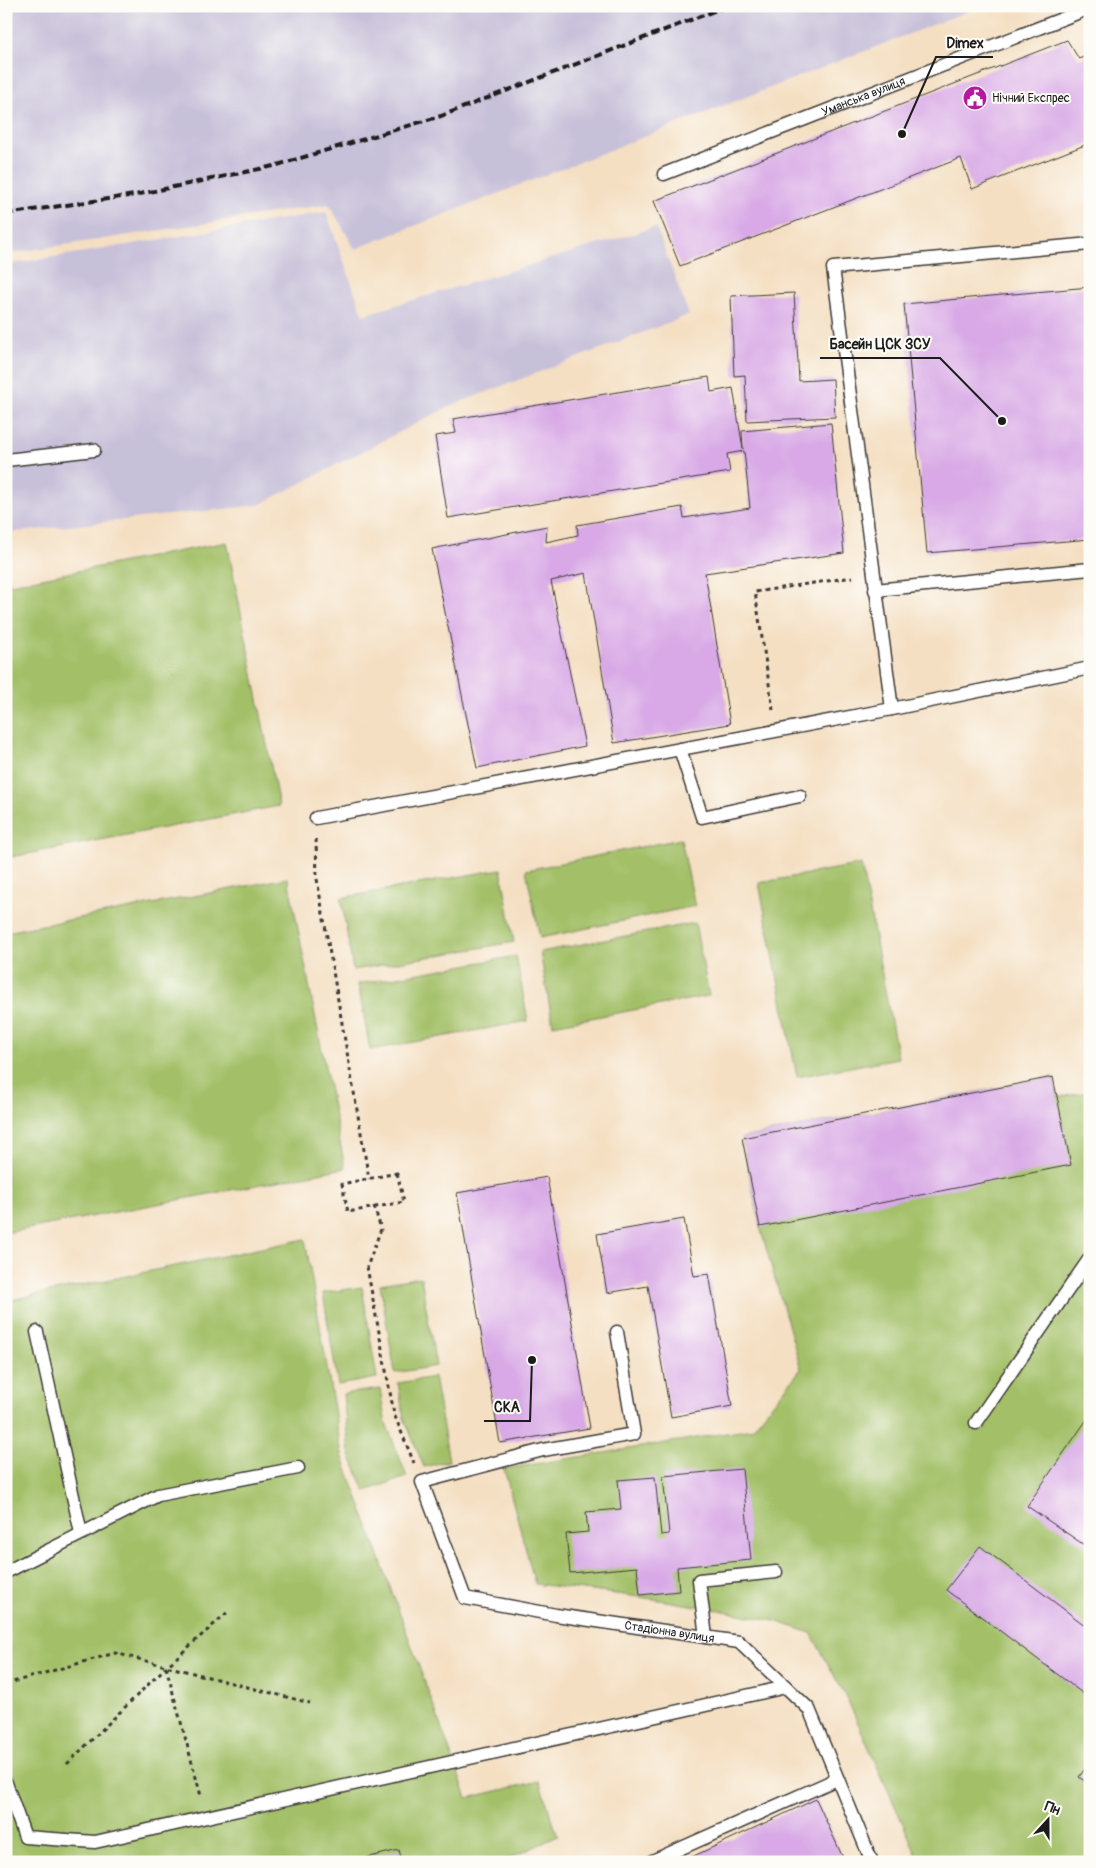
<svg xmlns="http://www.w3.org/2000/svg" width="1096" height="1868" font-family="Pangolin,sans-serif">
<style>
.industrial{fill:#c7c0d9}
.green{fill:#a3c068;stroke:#606e42}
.building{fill:#d8a9e6}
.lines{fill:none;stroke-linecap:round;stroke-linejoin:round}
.service-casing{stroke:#3c3935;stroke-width:15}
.path{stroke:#3c3935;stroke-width:3;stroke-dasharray:4 4;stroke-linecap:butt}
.service{stroke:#fff;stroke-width:12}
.rail{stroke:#1c1c1c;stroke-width:4;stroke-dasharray:8 4;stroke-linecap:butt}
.labels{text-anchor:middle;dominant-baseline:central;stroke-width:4;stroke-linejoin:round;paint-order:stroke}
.street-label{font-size:12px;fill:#1c1c1c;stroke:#fdfcf7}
.poi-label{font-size:12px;fill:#1c1c1c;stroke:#fdfcf7;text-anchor:start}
.leader{fill:none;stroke:#1c1c1c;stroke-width:2}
.callout-dot{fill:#1c1c1c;stroke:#fdfcf7;stroke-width:2}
.callout-label{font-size:14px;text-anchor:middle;font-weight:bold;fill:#1c1c1c;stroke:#fdfcf7;stroke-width:4;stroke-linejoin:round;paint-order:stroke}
</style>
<rect width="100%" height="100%" fill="#fdfcf7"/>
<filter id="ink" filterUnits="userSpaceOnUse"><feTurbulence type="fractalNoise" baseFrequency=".02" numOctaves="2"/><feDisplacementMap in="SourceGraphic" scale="10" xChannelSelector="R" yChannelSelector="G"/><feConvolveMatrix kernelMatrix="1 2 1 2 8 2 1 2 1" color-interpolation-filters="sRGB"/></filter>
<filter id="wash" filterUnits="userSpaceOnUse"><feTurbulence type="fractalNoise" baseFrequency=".0096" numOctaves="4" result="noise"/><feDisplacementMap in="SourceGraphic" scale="20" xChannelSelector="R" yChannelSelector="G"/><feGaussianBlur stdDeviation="1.12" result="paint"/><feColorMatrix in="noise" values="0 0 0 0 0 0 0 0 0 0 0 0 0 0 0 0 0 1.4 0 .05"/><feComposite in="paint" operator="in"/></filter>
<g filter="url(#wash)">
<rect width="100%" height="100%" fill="#f4dfc2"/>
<path class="industrial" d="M6,6H981L355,249L329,204L6,254Z
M326,212L363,315L656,227L689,315L450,406L259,505L6,533V265Z"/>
<path class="green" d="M227,542L279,806L6,858V585Z
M681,839L695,906L540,938L526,870Z
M861,864L898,1058L797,1077L759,883Z
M501,869L514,942L353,970L341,898Z
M288,878L345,1168L6,1233V932Z
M695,923L709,996L553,1025L540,952Z
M516,956L528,1021L370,1050L358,984Z
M1053,1077L1058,1097L1090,1092V1862H920L848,1701L811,1633L775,1621L703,1607L640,1597L535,1584L504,1469L752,1429L801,1369L760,1227L742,1138Z
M305,1239L342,1455L467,1798L539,1781L558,1836L502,1862H6V1301Z
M421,1277L436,1366L395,1373L380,1284Z
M362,1287L377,1378L338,1385L323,1293Z
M434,1377L449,1461L424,1467L404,1418L398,1383Z
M380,1389L385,1420L407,1477L365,1491L349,1452L343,1394Z"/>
<g id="blocks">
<path class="building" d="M1067,40L1079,59L1090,54V143L972,189L961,158L680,266L654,201Z
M1090,287V539L927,553L904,304Z
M794,293L799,381L833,379L835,417L747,421L745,375L734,376L731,296Z
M709,377L711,392L733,388L743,449L742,431L831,423L844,553L705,573L730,724L614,743L586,573L551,581L585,746L477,768L432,549L547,526L546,542L578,535L577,525L682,507L684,518L750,508L744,451L727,454L730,472L448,518L435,436L456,433L453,419Z
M1053,1077L1071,1165L760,1227L742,1138Z
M547,1177L590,1428L500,1443L457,1193Z
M684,1219L694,1276L709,1274L732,1406L671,1417L648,1286L607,1293L597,1234Z
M1090,1415V1549L1027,1506Z
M742,1469L751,1560L677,1567L679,1591L640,1595L637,1567L570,1573L566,1534L588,1532L586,1512L621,1509L618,1480L655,1477L661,1535L669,1534L663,1476Z
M980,1546L1090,1629V1699L946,1590Z
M1090,1762V1785L1079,1777Z
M816,1799L845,1862H681L782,1815Z
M399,1850L402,1862H353V1861Z"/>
</g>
</g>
<g filter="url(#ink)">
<use href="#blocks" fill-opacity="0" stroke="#3c3935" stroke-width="1"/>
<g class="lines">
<defs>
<g id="service">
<path id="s1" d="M664,174L1090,8"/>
<path d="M6,460L94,450"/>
<path d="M875,590L1090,569"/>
<path d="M892,709L833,268L1090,244"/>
<path d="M680,749L702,817L800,796"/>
<path d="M316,818L892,709L1090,668"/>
<path d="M37,1332L81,1533"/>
<path id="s2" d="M617,1332L634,1434L543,1450L422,1482L465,1598L556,1615L739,1642L809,1709L872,1862"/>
<path d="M976,1423L1090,1258"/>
<path d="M6,1572L158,1495L298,1468"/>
<path d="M706,1637L699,1580L776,1572"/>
<path d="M6,1783L25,1837L95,1842L786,1687"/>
<path d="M650,1862L837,1779"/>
</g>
</defs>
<use href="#service" class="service-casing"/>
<path class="path" d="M773,710L755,592L853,577
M316,839L317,879L369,1179
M397,1173L404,1202L348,1212L342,1184Z
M374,1206L381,1229L367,1267L394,1414L414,1463
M166,1667L201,1796
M6,1684L115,1653L310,1703
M67,1764L166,1667L229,1611"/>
<use href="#service" class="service"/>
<path class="rail" d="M6,214L135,195L274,166L441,116L727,6"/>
</g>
</g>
<defs>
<symbol id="civic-disc" viewBox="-11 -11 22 22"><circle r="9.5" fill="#b5179e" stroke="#fdfcf7"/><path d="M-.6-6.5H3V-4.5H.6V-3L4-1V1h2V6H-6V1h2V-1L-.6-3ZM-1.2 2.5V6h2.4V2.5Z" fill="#fff"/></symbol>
</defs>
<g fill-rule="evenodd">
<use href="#civic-disc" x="961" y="84" width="28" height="28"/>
</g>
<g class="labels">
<g class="street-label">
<text stroke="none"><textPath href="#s1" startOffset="214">Уманська вулиця</textPath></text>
<text stroke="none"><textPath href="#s2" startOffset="652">Стадіонна вулиця</textPath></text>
</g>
<g class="poi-label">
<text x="992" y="98">Нічний Експрес</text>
</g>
</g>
<path class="leader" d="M902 134L936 57H993M1002 421L940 358H820M532 1360L530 1421H484"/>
<g class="callout-dot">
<circle cx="902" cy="134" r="5"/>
<circle cx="1002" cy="421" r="5"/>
<circle cx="532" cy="1360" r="5"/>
</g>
<g class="callout-label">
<text x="965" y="48">Dimex</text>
<text x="880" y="349">Басейн ЦСК ЗСУ</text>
<text x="507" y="1412">СКА</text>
</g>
<rect width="1096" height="1868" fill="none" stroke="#fdfcf7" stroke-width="25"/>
<g transform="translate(1048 1820) rotate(21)" stroke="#fdfcf7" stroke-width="4" paint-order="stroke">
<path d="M0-4L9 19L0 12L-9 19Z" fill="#1c1c1c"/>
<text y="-8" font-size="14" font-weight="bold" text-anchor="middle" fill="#1c1c1c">Пн</text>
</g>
</svg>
